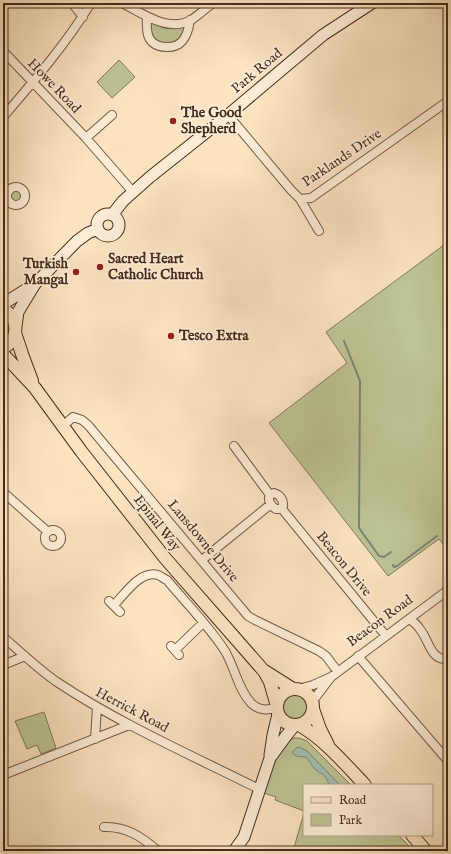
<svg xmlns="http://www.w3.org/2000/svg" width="451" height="854" font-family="'IM FELL English',serif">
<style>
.green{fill:#bec494;stroke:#827858}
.water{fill:#9fbfb2;stroke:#7b8476}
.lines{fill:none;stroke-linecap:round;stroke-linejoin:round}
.stream{stroke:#7b8476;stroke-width:2}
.street-casing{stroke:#735a45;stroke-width:10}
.secondary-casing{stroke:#452c1c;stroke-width:13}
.primary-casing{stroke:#452c1c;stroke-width:14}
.street{stroke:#fdedd7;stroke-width:8}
.secondary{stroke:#fdedd7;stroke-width:11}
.primary{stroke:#fce4c1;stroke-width:12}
.poi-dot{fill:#8f2418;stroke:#fdedd7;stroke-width:1.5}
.labels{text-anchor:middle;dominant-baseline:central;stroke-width:3.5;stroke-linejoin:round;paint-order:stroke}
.street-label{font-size:14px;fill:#452c1c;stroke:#fdedd7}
.poi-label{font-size:14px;font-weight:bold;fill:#452c1c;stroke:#fdedd7;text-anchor:start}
</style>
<rect width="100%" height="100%" fill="#fce4c1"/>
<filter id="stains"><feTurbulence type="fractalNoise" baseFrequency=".005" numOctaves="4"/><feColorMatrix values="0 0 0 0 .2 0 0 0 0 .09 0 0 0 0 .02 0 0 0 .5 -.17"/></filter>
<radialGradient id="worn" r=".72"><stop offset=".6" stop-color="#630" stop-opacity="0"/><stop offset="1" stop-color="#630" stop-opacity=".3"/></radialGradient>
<path class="green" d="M153,19C163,35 177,27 190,20L182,43L154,45L147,25Z
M119,60L135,77L112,98L97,82Z
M7 196a9 9 0 1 1 18 0a9 9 0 1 1-18 0Z
M448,242V550L439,539L388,576L269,423L347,363L326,332Z
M3,316C11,324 12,334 3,341Z
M282 707a13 13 0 1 1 26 0a13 13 0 1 1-26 0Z
M44,712L56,748L41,754L37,745L27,749L15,721Z
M294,738H299L307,741L351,785H304V811L275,800L276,797L264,793C270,776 277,747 294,738Z
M304,813V835H398L414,851H293Z"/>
<path class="water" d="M298,747L301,748L307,751L340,785H329C325,771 321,776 314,768C311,765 309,760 306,757C300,756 296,758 292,752Z"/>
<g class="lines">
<path class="stream" d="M344,341L360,381L359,528L379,556L384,557L391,552
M393,565L394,567L397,566L437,536"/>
<defs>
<path id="street" d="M72,3L83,17
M122,3C142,13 168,33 191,20C199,15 206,8 213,3
M147,17C146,33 147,46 166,47C183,48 188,35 190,20
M3,51L86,138L133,192
M228,115L291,190L300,199L311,198L448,101
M3,117C34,81 66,44 91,3
M86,138L112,115
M3,185L9,191
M7 196a9 9 0 1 1 18 0a9 9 0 1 1-18 0Z
M300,199L319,231
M63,426L73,417L82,420L88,425L248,616L255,620L319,651L326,656L338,672
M234,446L270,495
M3,492L48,532
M274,493C281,495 285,502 282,509H276C271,506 267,500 270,495Z
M282,509L386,636
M45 538a8 8 0 1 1 16 0a8 8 0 1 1-16 0Z
M202,560L271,504
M109,601L120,612
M114,605C125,594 140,570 158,575C161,576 164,579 167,580C186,603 209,626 225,651C235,668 238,689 251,703C259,711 267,710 277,708
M410,619C413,622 417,624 419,628C429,639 430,661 448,659
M3,637C21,652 38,669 57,682C120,724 191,755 259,789
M171,646L179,655
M175,650L203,623
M358,656L448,761
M3,665L25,656
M298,689L313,685L331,677
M312,702L331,677L448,590
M95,739L97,707
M3,775L129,725
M104,827C126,826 142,837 158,851"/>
<path id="secondary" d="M97 225a11 11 0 1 1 22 0a11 11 0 1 1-22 0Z
M112,215L123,201L150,177L228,115L323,35L372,3
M3,304L35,284
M16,326L18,312L35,284L77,241L88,233L98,229
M270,755L273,735L278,714
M234,851L244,837L246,831L270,758L286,736L295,725"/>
<path id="primary" d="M3,309C19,318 20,339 3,348
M15,333L22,354L32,381
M3,354L35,388L81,451L165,558L263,670L293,689
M264,671L270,682L277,706
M277 707a18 18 0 1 1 36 0a18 18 0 1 1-36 0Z
M313,709L320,729L328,745
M299,725C324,739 345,764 365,785
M412,835L426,851"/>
</defs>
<use href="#street" class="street-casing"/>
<use href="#secondary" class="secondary-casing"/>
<use href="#primary" class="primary-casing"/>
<use href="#street" class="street"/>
<use href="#secondary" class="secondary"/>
<use href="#primary" class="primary"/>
</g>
<g class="poi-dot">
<circle cx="173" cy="121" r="4"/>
<circle cx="100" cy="267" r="4"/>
<circle cx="76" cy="272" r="4"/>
<circle cx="171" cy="336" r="4"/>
</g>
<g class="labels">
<g class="street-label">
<text transform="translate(257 71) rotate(-40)">Park Road</text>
<text transform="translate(54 86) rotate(46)">Howe Road</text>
<text transform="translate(342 158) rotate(-34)">Parklands Drive</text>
<text transform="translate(157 523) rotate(52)">Epinal Way</text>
<text transform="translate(203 541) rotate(50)">Lansdowne Drive</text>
<text transform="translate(344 564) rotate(51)">Beacon Drive</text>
<text transform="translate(380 621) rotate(-36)">Beacon Road</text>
<text transform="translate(132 710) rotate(28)">Herrick Road</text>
</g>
<g class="poi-label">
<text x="181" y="113">The Good<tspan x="181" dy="16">Shepherd</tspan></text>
<text x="108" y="259">Sacred Heart<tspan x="108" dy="16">Catholic Church</tspan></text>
<text x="68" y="264" text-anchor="end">Turkish<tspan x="68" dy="16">Mangal</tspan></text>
<text x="179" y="336">Tesco Extra</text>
</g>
</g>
<rect width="451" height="854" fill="none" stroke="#fce4c1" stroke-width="16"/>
<rect x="4" y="4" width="443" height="846" fill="none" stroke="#452c1c" stroke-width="2"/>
<rect x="8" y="8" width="435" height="838" fill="none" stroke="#452c1c"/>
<rect x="303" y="784" width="130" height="52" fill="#fdedd7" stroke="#b3a08c"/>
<rect x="311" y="797" width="20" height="6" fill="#fce4c1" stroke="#b3a08c"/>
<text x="339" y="804" font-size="12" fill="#452c1c">Road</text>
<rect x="311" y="814" width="20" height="12" fill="#bec494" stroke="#b3a08c"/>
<text x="339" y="824" font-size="12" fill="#452c1c">Park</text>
<rect width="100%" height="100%" filter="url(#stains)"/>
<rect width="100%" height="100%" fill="url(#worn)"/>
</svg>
